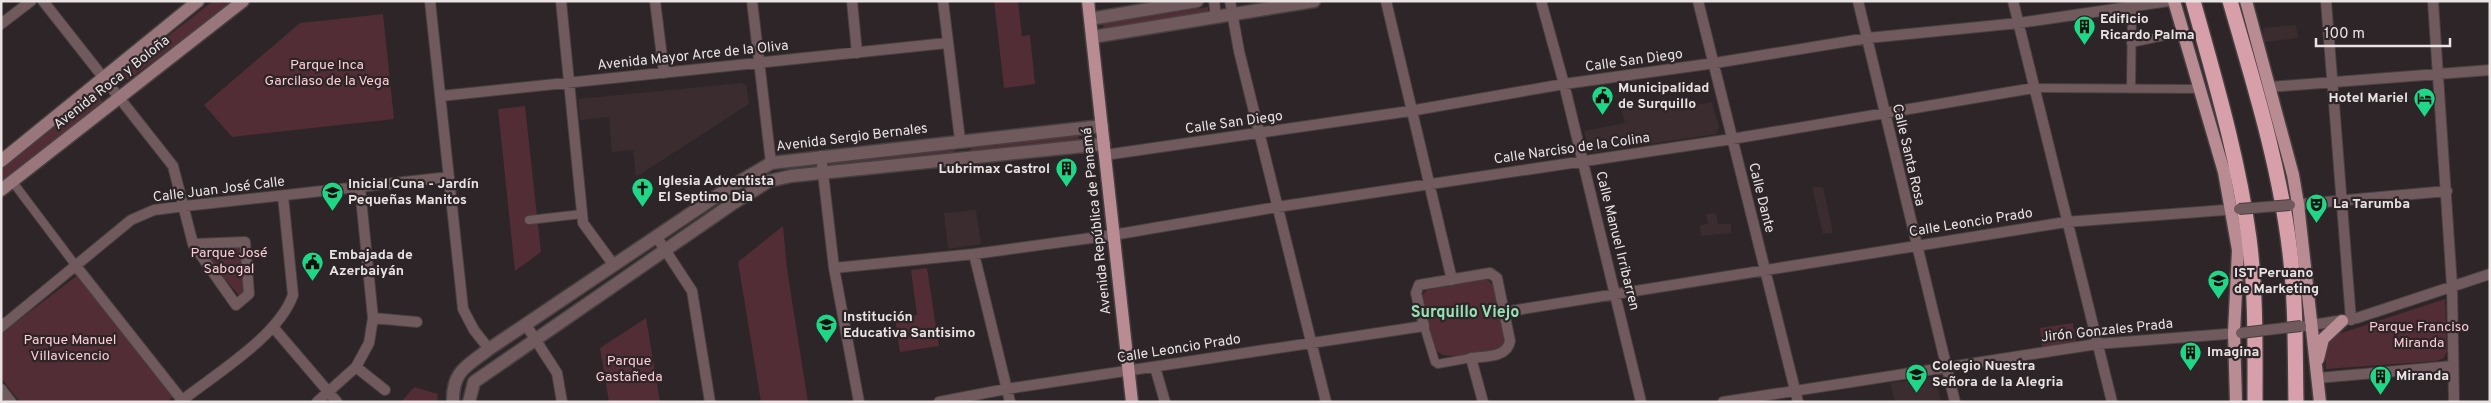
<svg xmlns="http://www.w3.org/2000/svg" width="2491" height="403" font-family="Overpass,sans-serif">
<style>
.built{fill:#3b2d2f}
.green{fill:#522d35}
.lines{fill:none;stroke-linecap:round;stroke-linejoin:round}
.pedestrian-casing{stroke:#474041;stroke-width:10}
.minor-casing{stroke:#474041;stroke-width:12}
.tertiary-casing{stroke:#474041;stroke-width:15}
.secondary-casing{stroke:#474041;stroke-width:15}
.primary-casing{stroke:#474041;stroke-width:15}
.motorway-casing{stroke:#474041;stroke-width:18}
.pedestrian{stroke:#715a5e;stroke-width:8}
.minor{stroke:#715a5e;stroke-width:10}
.tertiary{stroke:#715a5e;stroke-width:12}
.secondary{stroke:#99767c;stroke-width:12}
.primary{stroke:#b98c94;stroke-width:12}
.motorway{stroke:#d69fa9;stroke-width:15}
.minor-bridge-casing{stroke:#474041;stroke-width:12;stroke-linecap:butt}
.minor-bridge{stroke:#715a5e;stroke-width:10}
.labels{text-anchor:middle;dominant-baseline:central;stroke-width:4.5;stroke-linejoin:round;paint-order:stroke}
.poi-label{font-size:14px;font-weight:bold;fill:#e9e3e4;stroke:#2d2527;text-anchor:start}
.street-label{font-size:14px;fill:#e9e3e4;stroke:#2d2527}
.park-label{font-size:14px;fill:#feccd4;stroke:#2d2527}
.quarter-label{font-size:16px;font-weight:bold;fill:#95e2b4;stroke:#2d2527}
</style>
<rect width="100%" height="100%" fill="#2d2527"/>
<path class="built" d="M2296,25L2298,38L2264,42L2263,28Z
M742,83L746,85L749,104L636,177L633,150L612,152L609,117L580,120L578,99Z
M1665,98L1668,110L1712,102L1719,127L1716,134L1595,152L1589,149L1584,131L1625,123L1621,107Z
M1812,187H1823L1833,233L1823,234Z
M976,210L981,244L948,249L944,213Z
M1716,213L1718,224H1731V233L1701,236L1700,225L1708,224L1706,214Z
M1930,378L1936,382L1941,402H1895L1890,383Z"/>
<path class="green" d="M213,1H234L128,80L119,77L122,72Z
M994,1H1018L1022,36L1030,35L1035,84L1004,88Z
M1208,7V13L1104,31L1103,24Z
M383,14L394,119L232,137L204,105L300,23Z
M95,92L104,104L1,185V168Z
M525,106L541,252L515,271L498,109Z
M1078,133L1079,142L971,154V145Z
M954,147L955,156L831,169L830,162Z
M783,226L787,269L808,402H761L738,262Z
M243,244L248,291L241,298L204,254L208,249Z
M927,268L939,346L900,352L895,318L917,315L911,270Z
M79,274L174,396L167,402H20L1,378V334Z
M1487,279L1493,285L1504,340L1502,346L1495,350L1457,356L1443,355L1433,349L1420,297L1427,290Z
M2445,299L2447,351L2444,358L2436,361L2326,369L2325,347L2332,336Z
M646,318L660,402H609L600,348Z
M2073,323L2076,343L2042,347L2040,328Z
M414,387L438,394L437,402H401Z"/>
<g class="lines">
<defs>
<path id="pedestrian" d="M2131,43L2183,32
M2034,88L2201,89
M2131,89L2132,7
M12,181L76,266
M529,220L582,214
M1424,326L1435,362L1438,364L1471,358"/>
<path id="minor" d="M43,1L173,166L193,244L236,305L249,294L245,242L193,244
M430,1L463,309L474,330L489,349
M561,1L583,223L613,264
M655,1L664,73
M752,1L771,163
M852,1L857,53
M943,1L960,140
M1214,1L1216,17
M1230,1L1239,51L1326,402
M1386,1L1452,280
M1541,1L1564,84L1641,402
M1698,1L1798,402
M1858,1L1955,402
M2013,1L2112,402
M2326,1L2351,320
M2433,1L2452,286L2454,402
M1,24L31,1
M2270,87L2490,70
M441,96L947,43
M1105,155L1410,111L1564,84L1715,63L1868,38L2019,23L2169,1
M821,156L834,268L859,402
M2291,205L2447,191
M656,236L692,291L710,402
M974,254L1010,402
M76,266L182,400
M834,268L974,254L1113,235L1277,207L1732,139L2034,88
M1504,312L2066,222L2238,209
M373,318L417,322
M526,325L557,373L562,402
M2305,326L2357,318L2490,274
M1,327L131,220L154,210L185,206L449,177
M273,327L337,402
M356,367L385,390
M1155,367L1165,402
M2318,378L2453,366
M1,389L11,402
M180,402C215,374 278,337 293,295L283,196
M317,402L356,367L369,343L373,318L360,188
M939,402L1006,389L1424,326L1416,293L1419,285L1490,273L1497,278L1510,341C1507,358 1485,356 1471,358L1483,402
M1723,402L2097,344L2239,333"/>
<path id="tertiary" d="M1090,19L1197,1
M1092,37L1314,1
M453,402C452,371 467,366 489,349L724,191L771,163L1102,126
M469,402L474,382L732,204L769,181L791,176L1104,144"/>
<path id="secondary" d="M1,161L198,1
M1,190L243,1"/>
<path id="primary" d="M1088,1L1132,402
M2174,1L2224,172L2238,250L2234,333L2236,402
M2246,1L2293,175L2298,204L2320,402
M2318,359L2323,339L2342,321"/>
<path id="motorway" d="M2193,1C2215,80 2238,157 2249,238C2256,292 2255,347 2255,402
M2230,1C2254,84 2280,167 2290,253C2296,302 2295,352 2296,402"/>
</defs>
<use href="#pedestrian" class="pedestrian-casing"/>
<use href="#minor" class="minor-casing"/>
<use href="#tertiary" class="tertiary-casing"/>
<use href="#secondary" class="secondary-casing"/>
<use href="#primary" class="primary-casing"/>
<use href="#motorway" class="motorway-casing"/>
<use href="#pedestrian" class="pedestrian"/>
<use href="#minor" class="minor"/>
<use href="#tertiary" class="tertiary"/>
<use href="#secondary" class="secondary"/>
<use href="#primary" class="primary"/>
<use href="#motorway" class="motorway"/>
<defs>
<path id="minor-bridge" d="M2239,209L2290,205
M2241,333L2301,326"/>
</defs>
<use href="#minor-bridge" class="minor-bridge-casing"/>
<use href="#minor-bridge" class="minor-bridge"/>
</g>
<defs>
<symbol id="building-pin" viewBox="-11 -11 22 30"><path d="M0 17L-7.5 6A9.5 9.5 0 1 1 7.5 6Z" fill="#1fd887" stroke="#2d2527"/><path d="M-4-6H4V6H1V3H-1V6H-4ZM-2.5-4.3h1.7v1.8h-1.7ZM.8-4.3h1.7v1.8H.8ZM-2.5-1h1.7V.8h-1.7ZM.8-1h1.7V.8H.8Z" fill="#111"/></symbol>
<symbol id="civic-pin" viewBox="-11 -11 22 30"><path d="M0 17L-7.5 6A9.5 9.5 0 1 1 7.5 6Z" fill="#1fd887" stroke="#2d2527"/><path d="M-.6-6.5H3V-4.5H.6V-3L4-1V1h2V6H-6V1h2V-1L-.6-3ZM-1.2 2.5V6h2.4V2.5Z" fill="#111"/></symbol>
<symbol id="hotel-pin" viewBox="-11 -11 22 30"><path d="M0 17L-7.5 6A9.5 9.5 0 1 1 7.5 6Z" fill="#1fd887" stroke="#2d2527"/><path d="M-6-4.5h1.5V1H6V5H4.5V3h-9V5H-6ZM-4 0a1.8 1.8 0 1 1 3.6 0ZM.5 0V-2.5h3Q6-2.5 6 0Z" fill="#111"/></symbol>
<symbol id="church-pin" viewBox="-11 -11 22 30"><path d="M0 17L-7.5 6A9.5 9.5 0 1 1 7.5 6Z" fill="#1fd887" stroke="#2d2527"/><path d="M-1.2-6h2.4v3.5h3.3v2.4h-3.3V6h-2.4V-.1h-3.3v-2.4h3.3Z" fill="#111"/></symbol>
<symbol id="school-pin" viewBox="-11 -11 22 30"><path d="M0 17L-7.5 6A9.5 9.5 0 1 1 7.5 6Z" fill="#1fd887" stroke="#2d2527"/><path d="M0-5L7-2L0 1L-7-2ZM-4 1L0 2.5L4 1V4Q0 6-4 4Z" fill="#111"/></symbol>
<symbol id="theatre-pin" viewBox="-11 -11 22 30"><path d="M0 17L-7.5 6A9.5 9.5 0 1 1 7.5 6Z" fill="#1fd887" stroke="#2d2527"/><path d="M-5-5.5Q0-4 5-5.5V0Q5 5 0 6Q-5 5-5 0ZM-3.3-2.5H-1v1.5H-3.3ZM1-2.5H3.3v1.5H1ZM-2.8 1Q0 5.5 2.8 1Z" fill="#111"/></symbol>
<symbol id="university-pin" viewBox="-11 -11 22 30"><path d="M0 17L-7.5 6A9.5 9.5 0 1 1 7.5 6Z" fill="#1fd887" stroke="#2d2527"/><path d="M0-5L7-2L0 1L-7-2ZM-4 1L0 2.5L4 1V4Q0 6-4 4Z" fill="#111"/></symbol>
</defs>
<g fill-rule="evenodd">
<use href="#building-pin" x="2072" y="14" width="25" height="34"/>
<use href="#civic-pin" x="1590" y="84" width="25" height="34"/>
<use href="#hotel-pin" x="2412" y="86" width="25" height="34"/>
<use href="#building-pin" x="1054" y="156" width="25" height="34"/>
<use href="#church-pin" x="630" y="176" width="25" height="34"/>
<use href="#school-pin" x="320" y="180" width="25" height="34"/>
<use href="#theatre-pin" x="2304" y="192" width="25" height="34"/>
<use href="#civic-pin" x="300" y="250" width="25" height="34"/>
<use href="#university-pin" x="2206" y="268" width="25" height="34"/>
<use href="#school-pin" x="814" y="312" width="25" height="34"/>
<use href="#building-pin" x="2178" y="340" width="25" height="34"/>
<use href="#school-pin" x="1904" y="362" width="25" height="34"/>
<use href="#building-pin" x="2368" y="364" width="25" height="34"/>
</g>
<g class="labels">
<g class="poi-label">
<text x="2100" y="19">Edificio<tspan x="2100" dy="16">Ricardo Palma</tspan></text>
<text x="1618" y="88">Municipalidad<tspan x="1618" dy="16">de Surquillo</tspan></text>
<text x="2408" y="98" text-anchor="end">Hotel Mariel</text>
<text x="1050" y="169" text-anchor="end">Lubrimax Castrol</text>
<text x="658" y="181">Iglesia Adventista<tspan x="658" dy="16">El Septimo Dia</tspan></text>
<text x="348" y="184">Inicial Cuna - Jardín<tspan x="348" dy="16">Pequeñas Manitos</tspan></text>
<text x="2333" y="204">La Tarumba</text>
<text x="329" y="255">Embajada de<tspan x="329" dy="16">Azerbaiyán</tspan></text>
<text x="2234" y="273">IST Peruano<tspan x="2234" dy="16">de Marketing</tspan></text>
<text x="843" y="317">Institución<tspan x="843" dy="16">Educativa Santisimo</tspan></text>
<text x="2207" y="352">Imagina</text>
<text x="1932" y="366">Colegio Nuestra<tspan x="1932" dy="16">Señora de la Alegria</tspan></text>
<text x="2396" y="376">Miranda</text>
</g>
<g class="street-label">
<text transform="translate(693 56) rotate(-6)">Avenida Mayor Arce de la Oliva</text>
<text transform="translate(1634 61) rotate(-8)">Calle San Diego</text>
<text transform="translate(112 83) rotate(-38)">Avenida Roca y Boloña</text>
<text transform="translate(1234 123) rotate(-8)">Calle San Diego</text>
<text transform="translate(852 138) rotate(-7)">Avenida Sergio Bernales</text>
<text transform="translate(1572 149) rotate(-8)">Calle Narciso de la Colina</text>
<text transform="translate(1908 155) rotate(77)">Calle Santa Rosa</text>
<text transform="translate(219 190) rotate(-7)">Calle Juan José Calle</text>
<text transform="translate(1761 198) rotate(76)">Calle Dante</text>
<text transform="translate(1097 221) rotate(-96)">Avenida República de Panamá</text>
<text transform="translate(1971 223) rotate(-9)">Calle Leoncio Prado</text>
<text transform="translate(1617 241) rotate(76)">Calle Manuel Irribarren</text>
<text transform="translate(2107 331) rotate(-6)">Jirón Gonzales Prada</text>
<text transform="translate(1179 349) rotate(-9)">Calle Leoncio Prado</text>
</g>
<g class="park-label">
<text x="327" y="65">Parque Inca<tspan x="327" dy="16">Garcilaso de la Vega</tspan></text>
<text x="229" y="253">Parque José<tspan x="229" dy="16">Sabogal</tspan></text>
<text x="2419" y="327">Parque Franciso<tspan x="2419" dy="16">Miranda</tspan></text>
<text x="70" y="340">Parque Manuel<tspan x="70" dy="16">Villavicencio</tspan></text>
<text x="629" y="361">Parque<tspan x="629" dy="16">Gastañeda</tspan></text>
</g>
<g class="quarter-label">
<text x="1465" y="313">Surquillo Viejo</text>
</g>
</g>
<rect width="2491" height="403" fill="none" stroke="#e9e3e4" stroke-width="5"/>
<path d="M2316 38v8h134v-8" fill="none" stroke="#e9e3e4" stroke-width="2.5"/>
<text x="2324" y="38" font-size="15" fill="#e9e3e4" stroke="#2d2527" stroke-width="4" paint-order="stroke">100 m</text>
</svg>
